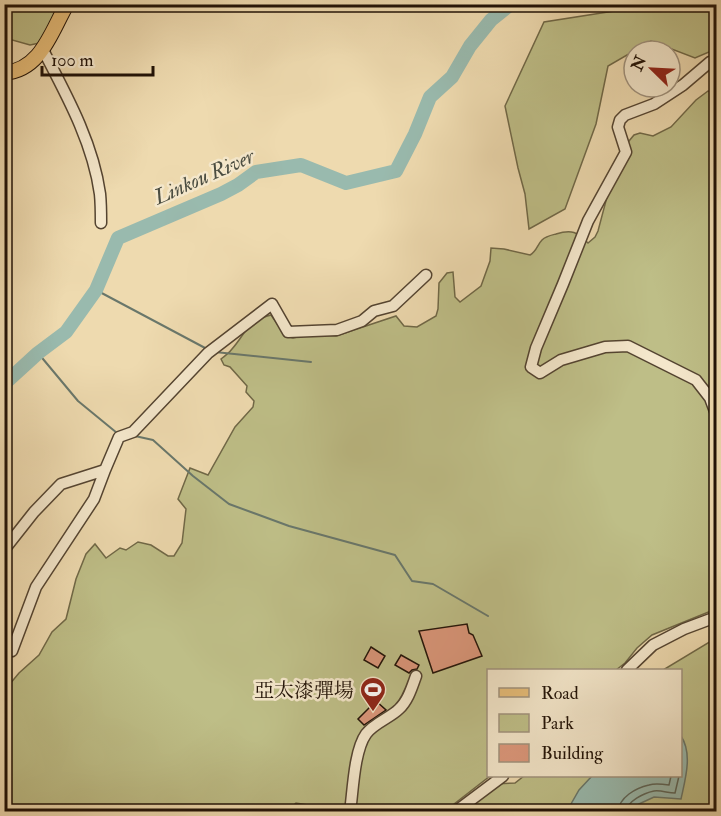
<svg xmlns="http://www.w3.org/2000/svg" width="721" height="816" font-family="'IM FELL Double Pica','Noto Serif TC',serif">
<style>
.green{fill:#bebe87;stroke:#706847;stroke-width:1.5}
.water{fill:#99baae;stroke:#69776b;stroke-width:1.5}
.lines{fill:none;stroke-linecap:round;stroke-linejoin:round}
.shore{stroke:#5d665a;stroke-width:1.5}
.stream{stroke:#69776b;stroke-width:2}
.river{stroke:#99baae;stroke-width:14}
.building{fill:#dc977b;stroke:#211207;stroke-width:1.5}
.minor-casing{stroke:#544431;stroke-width:13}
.major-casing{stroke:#211207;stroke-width:16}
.path{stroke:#211207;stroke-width:1.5;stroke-dasharray:4.5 3;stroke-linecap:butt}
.minor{stroke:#f4e7cb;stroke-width:10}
.major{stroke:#e7bd78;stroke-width:14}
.labels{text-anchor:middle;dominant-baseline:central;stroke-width:5;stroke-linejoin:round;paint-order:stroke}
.poi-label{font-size:20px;fill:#211207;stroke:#f4e7cb;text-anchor:end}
.water-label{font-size:21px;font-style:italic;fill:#4b4d41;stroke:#f4e7cb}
</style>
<rect width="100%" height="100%" fill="#eedaaf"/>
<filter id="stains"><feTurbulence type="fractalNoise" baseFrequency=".00333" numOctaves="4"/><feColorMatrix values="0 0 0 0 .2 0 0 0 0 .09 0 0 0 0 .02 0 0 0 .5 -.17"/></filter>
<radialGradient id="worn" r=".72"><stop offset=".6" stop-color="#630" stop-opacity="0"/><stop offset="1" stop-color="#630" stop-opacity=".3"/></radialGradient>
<path class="green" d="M659,4L716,5V49L695,58L651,41L608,66L596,124L565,209L529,229L525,194L518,168L505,106L544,22Z
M4,5H69L49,41L30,45L5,38Z
M708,91L714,93L716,96V609L652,635L637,648L625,663L616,670H488V776H490L445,811H343L296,803L286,812L5,811L4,691L19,673L39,655L52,632L66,619L76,579L86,554L95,544L106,558L120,548L126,550L138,542L151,545L168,556H174L182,543L186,509L178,499L190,468L208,475L235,427L253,407L254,401L246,392L247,386L230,367L224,365L221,359C225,356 229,353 232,349C247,332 246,321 271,315L286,336L293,338L311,334L336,336L396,316L404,326L417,327L436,316L438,309L439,283L447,273L453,272L455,297L460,302L481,286L490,261L491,248L504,249L530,255C537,251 537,245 542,240C546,236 552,235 556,234C572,229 577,232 588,243L595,237L598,231L617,159L629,141L634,135L640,133L653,136L671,127L696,100Z
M716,638V811L455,812L493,784L515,783L524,776H680V670H663Z"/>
<path class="water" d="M681,736C693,754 685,780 681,799L654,797L639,804L629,811H567L579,790L592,776H680Z"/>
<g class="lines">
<path class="shore" d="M618,812C619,797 636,788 649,785C655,783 662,784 669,785L671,776
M626,812C627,801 644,793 654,791C661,790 668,793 675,793L679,776"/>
<path class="stream" d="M96,290L207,349
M215,352L311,362
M38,353L78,401L117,433
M135,436L153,440L193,476L229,504L289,526L395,555L412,581L433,584L488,616"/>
<path class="river" d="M4,384L38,353L66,332L96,290L118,238L221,194L238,185L256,172L301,165L346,183L396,171L415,134L430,97L452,77L470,46L491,20L511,4"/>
</g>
<path class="building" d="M467,624L469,633L473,635L482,656L433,673L419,631Z
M371,647L385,656L378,668L364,660Z
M401,655L419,665L417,669L412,670L409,673L395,665Z
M376,701L386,710L364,725L358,719Z"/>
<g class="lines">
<defs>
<path id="minor" d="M43,50C67,96 93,143 100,194C101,204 101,213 101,223
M716,61L710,62L683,85L654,104L625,115L620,120L618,127L626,152L588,221L563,284L536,348L531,367L540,373L561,360L605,347L628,346L696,380L710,398L716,414
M4,550L34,512L61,484L105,470L119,437L133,432L208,353L272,304L288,332L337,330L362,321L374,311L393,306L426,275
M12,651L36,587L94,499L105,470
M627,670L653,645L684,629L716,617
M350,812C353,791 354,751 366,734C374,723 390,718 399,709C408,701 412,687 416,676
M455,812L503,776"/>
<path id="major" d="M4,73C41,70 51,32 67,4"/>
</defs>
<use href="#minor" class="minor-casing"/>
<use href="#major" class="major-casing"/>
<path class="path" d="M716,731L711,743L716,756"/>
<use href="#minor" class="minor"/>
<use href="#major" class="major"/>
</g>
<defs>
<symbol id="stadium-pin" viewBox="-11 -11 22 30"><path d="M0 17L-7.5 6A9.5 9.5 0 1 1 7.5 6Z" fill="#8f2418" stroke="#f4e7cb"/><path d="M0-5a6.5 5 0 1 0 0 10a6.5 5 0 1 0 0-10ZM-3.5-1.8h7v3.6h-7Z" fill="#fff"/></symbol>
</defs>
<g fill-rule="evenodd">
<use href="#stadium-pin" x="358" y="675" width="30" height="40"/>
</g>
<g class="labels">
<g class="poi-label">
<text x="354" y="690">亞太漆彈場</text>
</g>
<g class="water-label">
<text transform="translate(204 177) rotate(-24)">Linkou River</text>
</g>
</g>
<rect width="721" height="816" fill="none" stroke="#eedaaf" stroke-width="24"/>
<rect x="6" y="6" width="709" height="804" fill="none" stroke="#211207" stroke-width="3"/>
<rect x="12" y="12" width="697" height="792" fill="none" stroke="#211207" stroke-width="1.5"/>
<rect x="487" y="669" width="195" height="108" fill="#f4e7cb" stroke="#a0927d" stroke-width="1.5"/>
<rect x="499" y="688" width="30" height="9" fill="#e7bd78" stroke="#a0927d" stroke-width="1.5"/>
<text x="541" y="699" font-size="18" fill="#211207">Road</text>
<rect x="499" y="714" width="30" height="18" fill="#bebe87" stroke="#a0927d" stroke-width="1.5"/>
<text x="541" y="729" font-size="18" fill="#211207">Park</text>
<rect x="499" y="744" width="30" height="18" fill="#dc977b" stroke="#a0927d" stroke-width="1.5"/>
<text x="541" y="759" font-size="18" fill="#211207">Building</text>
<g transform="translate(652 69) rotate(294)"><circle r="28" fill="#f4e7cb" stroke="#a0927d" stroke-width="1.5"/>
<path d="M0-4.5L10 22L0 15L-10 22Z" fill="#8f2418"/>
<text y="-9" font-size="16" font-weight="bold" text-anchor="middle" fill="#211207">N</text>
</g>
<path d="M42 66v9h111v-9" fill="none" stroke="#211207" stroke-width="3"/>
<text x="51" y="66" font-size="18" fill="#211207" stroke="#f4e7cb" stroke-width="4.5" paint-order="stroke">100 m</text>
<rect width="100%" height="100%" filter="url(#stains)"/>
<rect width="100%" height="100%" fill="url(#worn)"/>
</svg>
